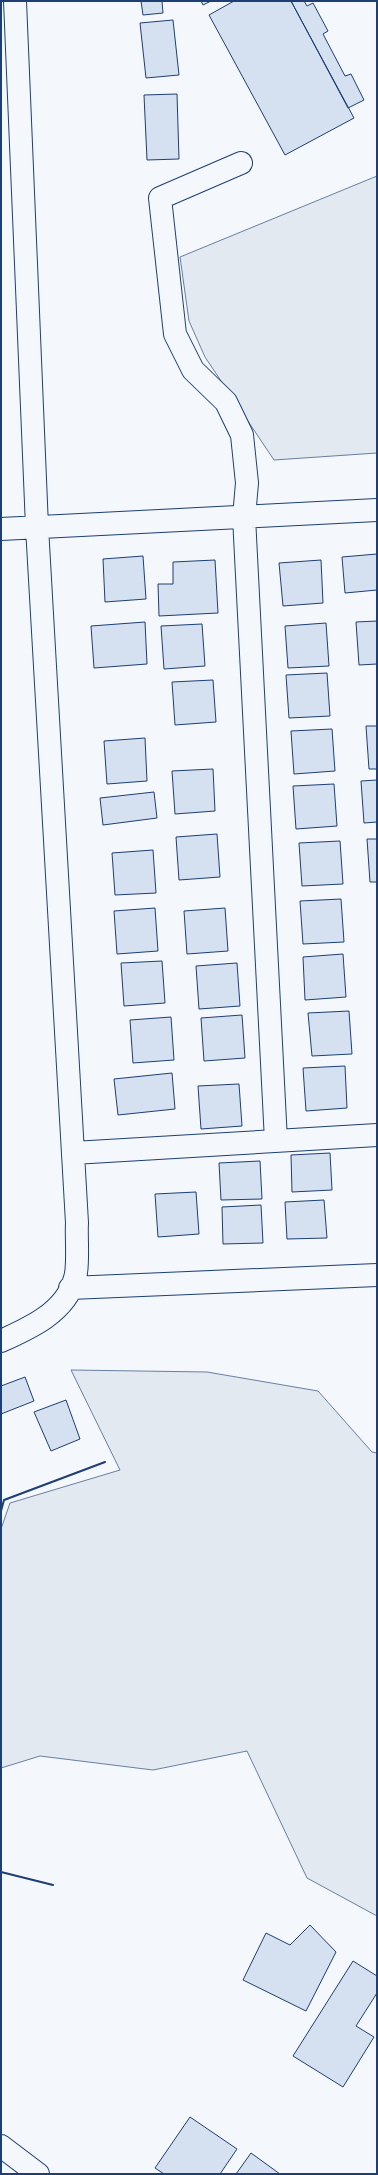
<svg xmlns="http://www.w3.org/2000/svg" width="378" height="2175" font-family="'Work Sans',sans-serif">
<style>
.green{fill:#e3e9f0;stroke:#687fa3}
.building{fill:#d5e0f0;stroke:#1d3f73}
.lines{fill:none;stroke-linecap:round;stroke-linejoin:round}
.minor-casing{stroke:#1d3f73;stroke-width:24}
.minor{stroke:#f4f7fb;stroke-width:22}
.wall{stroke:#1d3f73;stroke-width:2}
</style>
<rect width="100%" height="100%" fill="#f4f7fb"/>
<path class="green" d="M377,176V453L274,460L205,357L189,321L180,257Z
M71,1370L207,1372L318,1391L372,1452L377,1453V1916L307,1878L247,1751L153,1770L40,1756L1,1768V1529L10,1503L120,1470Z"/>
<path class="building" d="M141,1H162L163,13L143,15Z
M201,1H211L203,5Z
M234,1H291L354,118L285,155L209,15Z
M291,1H304L307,6L313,3L328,31L323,34L345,76L351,74L364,100L348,108Z
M173,20L179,75L146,78L140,23Z
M177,94L179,159L147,160L144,95Z
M377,554V590L345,593L342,557Z
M143,556L146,599L105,602L103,559Z
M215,560L218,613L159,616L158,584H173V562Z
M321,560L323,603L283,606L279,563Z
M377,621V664L359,665L356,622Z
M145,622L147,664L94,668L91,626Z
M326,623L329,666L288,668L285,626Z
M202,624L205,666L164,669L161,626Z
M327,673L330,716L289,718L286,675Z
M213,680L216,722L175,725L172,682Z
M366,726H377V769H369Z
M332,729L335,771L294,774L291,731Z
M145,738L147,781L107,784L104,741Z
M213,769L215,811L175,814L172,771Z
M377,780V822L364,823L361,781Z
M334,784L337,826L296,829L293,786Z
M154,792L157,818L103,825L100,798Z
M217,834L220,877L179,880L176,837Z
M367,839H377V882H370Z
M340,841L343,884L302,886L299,843Z
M153,850L156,893L115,895L112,853Z
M341,899L344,942L303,944L300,901Z
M155,908L158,951L117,954L114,911Z
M225,908L228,951L187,954L184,911Z
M343,954L346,997L305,1000L303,957Z
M162,961L165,1003L124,1006L121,963Z
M237,963L240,1006L199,1009L196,966Z
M349,1011L352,1054L312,1056L308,1013Z
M242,1015L245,1058L204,1061L201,1018Z
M171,1017L174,1060L133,1063L130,1020Z
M345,1066L347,1108L306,1111L303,1068Z
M172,1073L175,1109L118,1115L114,1079Z
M239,1084L242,1126L201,1129L198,1086Z
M330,1153L332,1190L292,1192L291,1155Z
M260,1161L262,1199L221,1200L219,1163Z
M196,1192L199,1234L158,1237L155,1194Z
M324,1200L327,1238L287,1239L285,1202Z
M261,1205L263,1243L223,1244L222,1207Z
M25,1377L34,1401L1,1414V1386Z
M66,1400L80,1439L51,1451L34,1412Z
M310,1925L336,1952L306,2011L243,1980L266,1933L290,1945Z
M353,1961L377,1976V1993L356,2026L374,2037L343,2087L293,2056Z
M190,2117L237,2149L220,2174H164L155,2168Z
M251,2153L280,2174H236Z"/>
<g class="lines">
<defs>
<path id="minor" d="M241,163L160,198L175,334L193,370L226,402L242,435L247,483L244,517L276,1141
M1,529L377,510
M73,1153L377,1135
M70,1288L377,1275
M1,1341C30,1328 66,1312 75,1278C79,1265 76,1237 77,1223L37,527L15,1
M1,2146L38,2174"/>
</defs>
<use href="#minor" class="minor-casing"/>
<use href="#minor" class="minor"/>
<path class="wall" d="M1,1511L4,1500L105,1462
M1,1872L53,1885"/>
</g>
<rect width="378" height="2175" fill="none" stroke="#1d3f73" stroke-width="4"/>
</svg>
